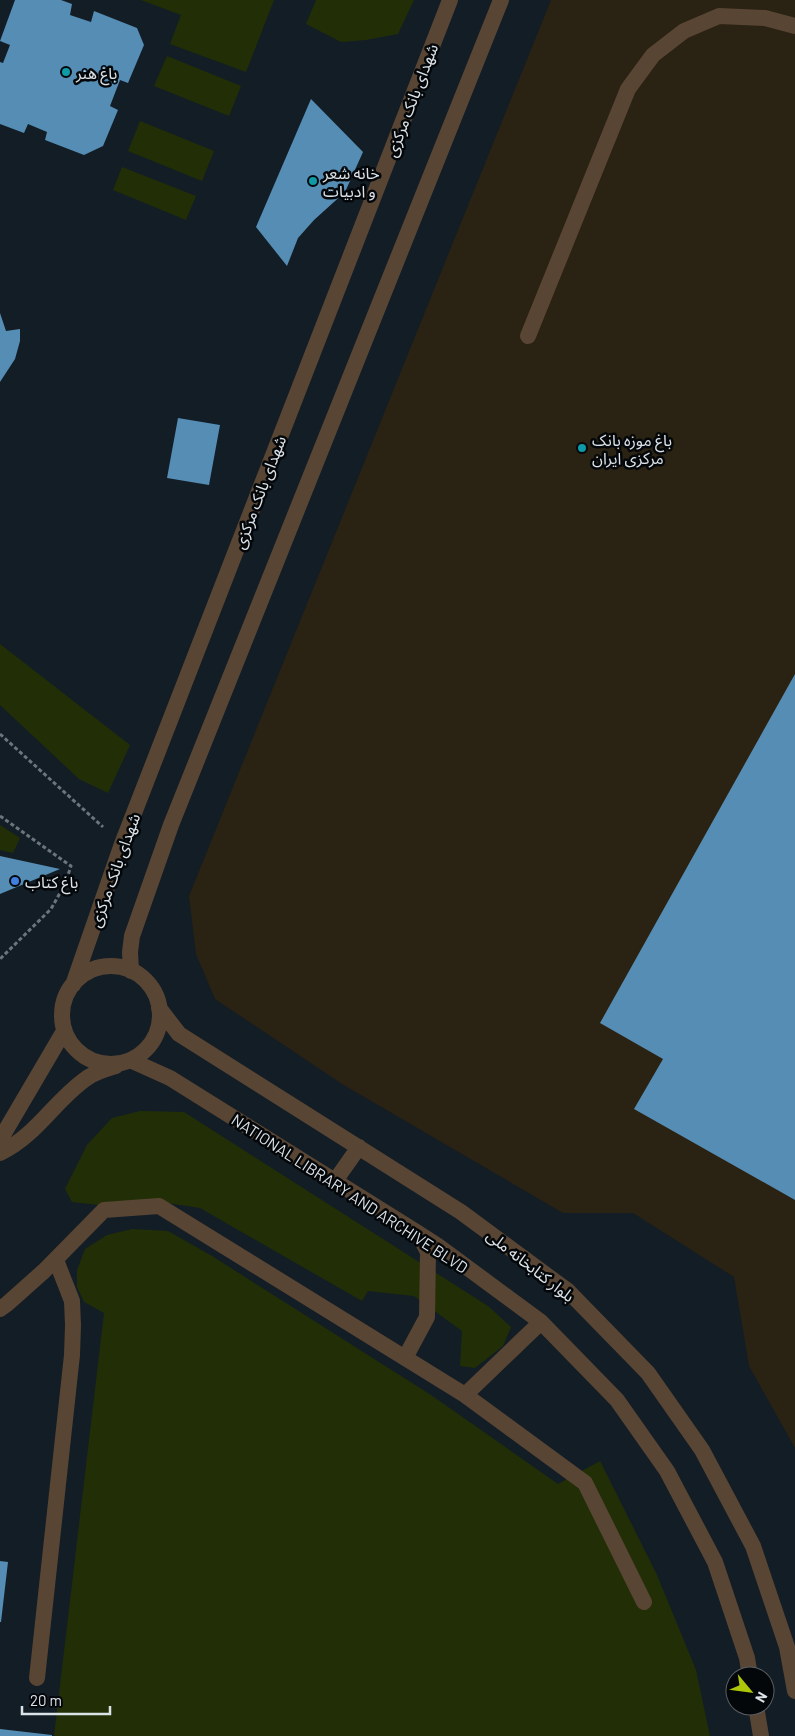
<svg xmlns="http://www.w3.org/2000/svg" width="795" height="1736" font-family="Barlow,'Noto Sans Arabic',sans-serif">
<style>
.commercial{fill:#2a2212}
.green{fill:#222f06}
.building{fill:#558db5}
.lines{fill:none;stroke-linecap:round;stroke-linejoin:round}
.path{stroke:#6c757b;stroke-width:3;stroke-dasharray:4 2.5;stroke-linecap:butt}
.service{stroke:#594534;stroke-width:16}
.culture-dot{fill:#0f9aa8;stroke:#04070a;stroke-width:2}
.shop-dot{fill:#3f7fe0;stroke:#04070a;stroke-width:2}
.labels{text-anchor:middle;dominant-baseline:central;stroke-width:5;stroke-linejoin:round;paint-order:stroke}
.poi-label{font-size:16px;fill:#dce3e8;stroke:#04070a;text-anchor:start}
.street-label{font-size:16px;fill:#dce3e8;stroke:#04070a}
</style>
<rect width="100%" height="100%" fill="#131d25"/>
<path class="commercial" d="M551,0H795V1448L749,1366L734,1277L633,1213H563L342,1084L215,999L196,954L189,896Z"/>
<path class="green" d="M141,0H274L246,72L170,44L181,15Z
M316,0H414L398,34L366,40L341,42L306,24Z
M167,56L241,86L229,116L154,86Z
M140,121L214,151L202,181L128,151Z
M122,167L196,196L186,220L113,190Z
M0,644L130,745L108,793L79,779L0,705Z
M0,825L20,838L13,853L0,850Z
M140,1111L184,1112L488,1306L511,1327L503,1346L475,1368L460,1366L462,1331L414,1296L368,1291L362,1301L200,1208L167,1203L99,1205L72,1202L65,1189L87,1145L112,1118Z
M132,1229L168,1231L212,1256L431,1395L558,1484L600,1461L657,1575L696,1670L710,1736H54L104,1313L84,1302L77,1287V1270L85,1249L107,1235Z"/>
<path class="building" d="M15,0H61L72,4L70,15L91,22L94,11L137,28L144,45L128,83L120,80L110,106L118,110L103,146L84,155L45,140L47,132L28,124L24,133L0,124V62L3,63L10,45L0,41Z
M311,99L363,152L345,192L314,220L298,238L287,266L256,227Z
M0,313L6,331L20,329V341L15,359L0,382Z
M178,418L220,425L209,485L167,478Z
M795,674V1200L634,1109L663,1059L600,1023Z
M0,856L60,869L0,894Z
M0,1561L8,1562L1,1622H0Z
M0,1729L52,1735V1736H0Z"/>
<g class="lines">
<path class="path" d="M0,734L103,827
M0,816L71,866L65,884L51,909L0,959"/>
<path class="service" d="M528,336L628,89L653,55L684,31L719,16L765,18L795,26
M62 1015a49 49 0 1 1 98 0a49 49 0 1 1-98 0Z
M131,971L130,952L132,936L171,825L501,0
M73,985L122,844L450,0
M159,1008L179,1034L461,1212L568,1291L648,1373L702,1450L753,1546L787,1647L795,1691
M130,1060L170,1078L418,1233L438,1246L541,1322L617,1400L667,1471L715,1562L747,1658L750,1676
M0,1140L64,1031
M0,1153C36,1136 55,1100 87,1078C95,1072 106,1069 116,1066
M335,1181L359,1147
M0,1309L7,1304L44,1271L104,1210L159,1206L465,1395L541,1322
M405,1358L427,1317L428,1252L419,1235
M465,1395L585,1483L644,1602
M37,1678L72,1355L73,1325L72,1301L56,1260
M756,1706L761,1736"/>
</g>
<g class="culture-dot">
<circle cx="66" cy="72" r="5"/>
<circle cx="313" cy="181" r="5"/>
<circle cx="582" cy="448" r="5"/>
</g>
<circle class="shop-dot" cx="15" cy="881" r="5"/>
<g class="labels">
<g class="poi-label">
<text x="76" y="72">باغ هنر</text>
<text x="323" y="172">خانه شعر<tspan x="323" dy="18">و ادبیات</tspan></text>
<text x="592" y="439">باغ موزه بانک<tspan x="592" dy="18">مرکزی ایران</tspan></text>
<text x="25" y="881">باغ کتاب</text>
</g>
<g class="street-label">
<text transform="translate(411 100) rotate(-69)">شهدای بانک مرکزی</text>
<text transform="translate(259 492) rotate(-69)">شهدای بانک مرکزی</text>
<text transform="translate(114 870) rotate(-70)">شهدای بانک مرکزی</text>
<text transform="translate(350 1193) rotate(33)">NATIONAL LIBRARY AND ARCHIVE BLVD</text>
<text transform="translate(531 1265) rotate(38)">بلوار کتابخانه ملی</text>
</g>
</g>
<g transform="translate(750 1691) rotate(119)"><circle r="24" fill="#04070a" stroke="#5a5f63"/>
<path d="M0-4L9 19L0 12L-9 19Z" fill="#aec60a"/>
<text y="-8" font-size="14" font-weight="bold" text-anchor="middle" fill="#dce3e8">N</text>
</g>
<path d="M22 1706v8h88v-8" fill="none" stroke="#dce3e8" stroke-width="2.5"/>
<text x="30" y="1706" font-size="15" fill="#dce3e8" stroke="#04070a" stroke-width="4" paint-order="stroke">20 m</text>
</svg>
